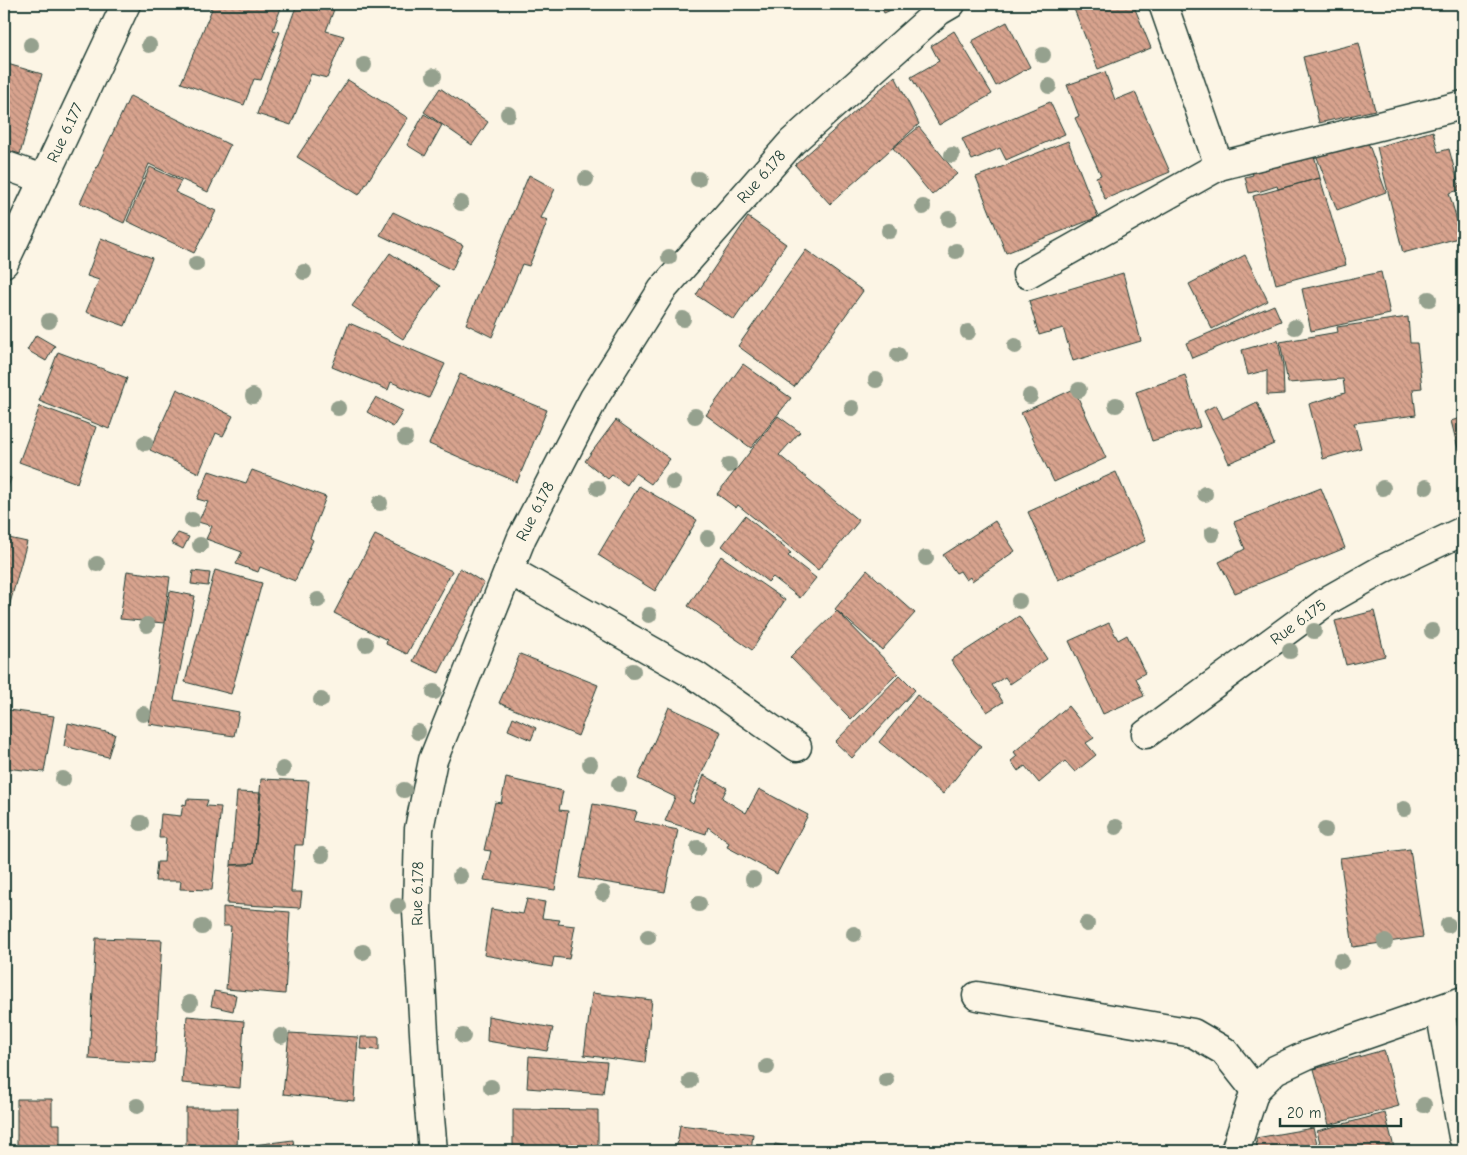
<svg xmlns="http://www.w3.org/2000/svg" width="1467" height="1155" font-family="'Comic Neue',sans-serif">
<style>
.building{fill:url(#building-back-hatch);stroke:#1f3d34}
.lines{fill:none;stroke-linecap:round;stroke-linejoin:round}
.minor-casing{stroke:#1f3d34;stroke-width:31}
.minor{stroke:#fcf5e5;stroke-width:28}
.tree{fill:#95a18e}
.labels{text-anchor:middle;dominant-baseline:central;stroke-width:5;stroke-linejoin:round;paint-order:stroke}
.street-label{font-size:16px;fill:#1f3d34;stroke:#fcf5e5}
</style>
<defs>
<pattern id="building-back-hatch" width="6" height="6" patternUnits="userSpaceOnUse" patternTransform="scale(1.25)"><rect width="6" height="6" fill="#d8a38e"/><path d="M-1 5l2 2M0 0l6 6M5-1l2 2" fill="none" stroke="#af8675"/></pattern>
</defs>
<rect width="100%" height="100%" fill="#fcf5e5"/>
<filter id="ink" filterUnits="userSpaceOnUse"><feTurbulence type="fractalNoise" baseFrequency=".02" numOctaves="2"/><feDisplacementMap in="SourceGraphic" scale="10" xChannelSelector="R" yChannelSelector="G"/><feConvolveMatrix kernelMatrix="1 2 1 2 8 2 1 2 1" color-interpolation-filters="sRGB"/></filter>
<g filter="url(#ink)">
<path class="building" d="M211,4H277L282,5L273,30L280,32L261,80L254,79L244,105L181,83L212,9L209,8Z
M297,4H336L326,31L344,36L327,78L311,74L291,125L257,114Z
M880,4H904L884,13Z
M1072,4H1133L1151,48L1098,69Z
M1007,22L1030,67L996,86L972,41Z
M954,31L992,94L939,125L911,77L939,61L931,46Z
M1359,43L1375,110L1319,123L1303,57Z
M4,63L42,74L20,154L4,149Z
M1105,72L1115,100L1135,92L1170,172L1105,199L1096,177L1101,175L1075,118L1079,116L1067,85Z
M895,76L919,124L830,204L795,165Z
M348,80L408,118L359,195L297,157Z
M440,88L488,122L472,145L424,112Z
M130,96L230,145L208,192L149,164L124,223L80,203Z
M1050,102L1065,134L1006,160L1000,148L972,160L962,139Z
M424,114L442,125L425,156L407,145Z
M919,127L957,174L932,195L893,148Z
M1433,131L1438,152L1449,149L1460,190L1449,193L1462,237L1403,253L1377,147Z
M1365,134L1386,192L1337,210L1315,152Z
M1068,141L1098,217L1006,253L976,177Z
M1313,151L1320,178L1278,189L1277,186L1258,192L1257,191L1249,193L1245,177L1253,175L1252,172Z
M150,167L181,181L175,192L216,211L194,253L127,221Z
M529,175L555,189L541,218L548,220L529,266L522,264L492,337L466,324Z
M1320,178L1346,265L1276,284L1253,196Z
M393,212L463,245L452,270L380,235Z
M748,217L786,244L734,320L696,295Z
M101,238L152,258L125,326L86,312L99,280L87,276Z
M806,250L863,291L794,387L738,346Z
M390,253L440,286L403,339L352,306Z
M1245,255L1268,301L1212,329L1189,284Z
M1381,272L1390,314L1311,331L1302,289Z
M1123,273L1141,341L1073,361L1063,328L1039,335L1029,301Z
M1274,305L1281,321L1192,358L1186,343Z
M1408,317L1410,343H1417L1422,388L1413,389L1416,415L1354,423L1361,448L1323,459L1309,404L1345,393L1343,379L1288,383L1280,342L1338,332L1337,327Z
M349,323L445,364L429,398L391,382L388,390L332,367Z
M36,335L55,346L46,361L27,350Z
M1278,340L1283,366L1284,394L1267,395V370L1248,375L1242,350Z
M58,352L127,378L109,429L39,401Z
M743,364L791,398L751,448L706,415Z
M460,374L547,410L517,482L429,444Z
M1185,375L1200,427L1152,441L1136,392Z
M177,389L233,416L223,436L216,433L199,473L150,450Z
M1074,389L1106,458L1054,482L1021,413Z
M376,397L403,411L393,427L367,412Z
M1257,402L1274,444L1229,463L1204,411L1216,405L1223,419Z
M40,406L96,427L77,483L19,462Z
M778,416L800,432L779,455L859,521L818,570L738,505L736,508L717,494Z
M1463,417V468L1451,421Z
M616,420L670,459L651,484L635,473L627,485L612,475L608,479L585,461Z
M252,470L326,497L310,538L313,540L295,581L260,567L258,572L236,564L242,552L206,539L212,526L198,522L208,502L197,499L209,471L246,483Z
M1116,472L1146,541L1058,580L1028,512Z
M4,476L11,478L4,500Z
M639,486L697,520L655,591L598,555Z
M1321,488L1345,548L1235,593L1219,562L1245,549L1234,522Z
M745,516L791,553L788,556L816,578L800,598L773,577L768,582L722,546Z
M995,521L1015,551L972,581L970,577L966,580L960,571L956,573L943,555Z
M178,533L189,537L183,549L171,543Z
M375,535L452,571L407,654L386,644L387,640L334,613Z
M4,537L27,542L7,614L4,613Z
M721,556L785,600L752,650L688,606Z
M460,568L484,583L439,673L413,661Z
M215,570L262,583L231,694L185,682Z
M867,570L915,613L882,650L835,609Z
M127,571L170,577L164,623L120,619Z
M193,571L210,573L208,586L191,584Z
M170,591L195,596L174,700L239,712L234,736L149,724Z
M837,611L898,673L851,719L790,657Z
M1374,611L1385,656L1346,665L1335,621Z
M1019,616L1047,659L1010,684L1005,677L992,685L1003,702L987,712L951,660Z
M1109,623L1118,640L1127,635L1145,673L1136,678L1144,696L1103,714L1069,641Z
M520,654L598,685L578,736L499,703Z
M900,675L915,690L852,758L835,742Z
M917,695L981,746L943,794L879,742Z
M1068,706L1094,738L1086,743L1096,755L1075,772L1065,761L1039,783L1025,766L1018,771L1011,761L1017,756L1014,752Z
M669,707L721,732L689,801L693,804L704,775L727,788L722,798L746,813L759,789L808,815L777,874L727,847L729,843L708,827L706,834L665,821L675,797L638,779Z
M8,710L54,716L44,772L4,768V735H7Z
M513,717L536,728L531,740L508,730Z
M68,723L115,734L108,757L64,746Z
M506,778L563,791L559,810L568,811L555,890L484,880L491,851L484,850L495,802L501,803Z
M261,779L309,781L303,845H295L291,892H302L300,908L227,904L231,865L254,863Z
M237,792L261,793L254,863H250L249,865H231Z
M187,799L208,800L206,806L221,807L212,890L180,889L181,881H155L157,862H164L166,838H159L161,814L181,816L183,804L186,805Z
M593,804L637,812L634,821L678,830L665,892L579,878Z
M1410,849L1423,937L1353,947L1340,858Z
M527,899L545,902L542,918L560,920L558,924L575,926L569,959L554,957L552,967L484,955L491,909L523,914Z
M223,907L290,912L285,994L226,989L231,926H223Z
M96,938L162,940L155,1063L89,1059Z
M214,991L236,995L233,1011L211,1006Z
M592,993L652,1000L645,1063L584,1055Z
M187,1016L244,1021L240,1088L182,1083Z
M488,1016L553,1028L547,1051L487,1041Z
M289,1033L358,1037L354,1101L283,1094Z
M361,1037H379V1050L360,1049Z
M1384,1050L1399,1106L1329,1125L1314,1069Z
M529,1056L607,1062L603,1094L527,1088Z
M17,1099H52V1124H60V1151H17Z
M186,1108H238L237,1151H186Z
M513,1109L598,1110V1151H513Z
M1385,1113L1395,1151H1322L1317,1131Z
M680,1125L753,1134L751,1151H676Z
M1313,1128L1319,1151H1257L1256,1138Z
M293,1140L295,1151H238V1147Z
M775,1144L801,1150L800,1151H773Z"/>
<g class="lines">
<defs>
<g id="minor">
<path d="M1163,4L1219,166"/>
<path d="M4,165L43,179"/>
<path id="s1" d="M4,263L126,4"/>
<path d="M1027,274L1219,166L1463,105"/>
<path d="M509,570L696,676L797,747"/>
<path id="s2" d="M1146,734L1330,599L1385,568L1463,531"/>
<path d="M977,996L1193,1033L1224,1051L1255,1090"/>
<path d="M1440,1010L1463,1137"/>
<path id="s3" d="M433,1151L427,1085L417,911L419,829L433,760L522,537L594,398L662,290L792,142L939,11L951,4"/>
<path d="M1235,1151L1255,1090L1275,1070L1307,1055L1463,1001"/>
</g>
</defs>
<use href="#minor" class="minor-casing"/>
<use href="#minor" class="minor"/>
</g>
<g class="tree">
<circle cx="31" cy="45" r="8"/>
<circle cx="149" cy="45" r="8"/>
<circle cx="1043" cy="55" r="8"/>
<circle cx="364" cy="65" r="8"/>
<circle cx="434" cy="76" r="8"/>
<circle cx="1049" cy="86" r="8"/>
<circle cx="508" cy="114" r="8"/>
<circle cx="952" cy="155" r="8"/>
<circle cx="586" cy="179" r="8"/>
<circle cx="698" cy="179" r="8"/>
<circle cx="461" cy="203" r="8"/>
<circle cx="923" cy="207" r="8"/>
<circle cx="949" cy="219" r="8"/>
<circle cx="889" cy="231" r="8"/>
<circle cx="956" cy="251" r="8"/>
<circle cx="669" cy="257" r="8"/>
<circle cx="196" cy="264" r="8"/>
<circle cx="304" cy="272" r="8"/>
<circle cx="1429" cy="299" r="8"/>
<circle cx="683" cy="319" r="8"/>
<circle cx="49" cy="321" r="8"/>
<circle cx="1295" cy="327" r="8"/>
<circle cx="968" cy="332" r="8"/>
<circle cx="1015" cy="346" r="8"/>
<circle cx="898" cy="355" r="8"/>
<circle cx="876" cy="380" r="8"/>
<circle cx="1079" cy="390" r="8"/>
<circle cx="253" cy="396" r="8"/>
<circle cx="1030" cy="396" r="8"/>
<circle cx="1116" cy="405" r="8"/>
<circle cx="338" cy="408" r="8"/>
<circle cx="852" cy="408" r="8"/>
<circle cx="695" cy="416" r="8"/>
<circle cx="405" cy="438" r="8"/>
<circle cx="145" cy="443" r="8"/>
<circle cx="729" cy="465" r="8"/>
<circle cx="673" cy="482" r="8"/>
<circle cx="1426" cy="487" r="8"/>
<circle cx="598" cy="488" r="8"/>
<circle cx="1383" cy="488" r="8"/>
<circle cx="1205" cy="494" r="8"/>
<circle cx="380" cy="503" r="8"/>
<circle cx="192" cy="520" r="8"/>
<circle cx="1212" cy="534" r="8"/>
<circle cx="708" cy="538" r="8"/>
<circle cx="200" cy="545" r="8"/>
<circle cx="926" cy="558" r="8"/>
<circle cx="97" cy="564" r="8"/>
<circle cx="318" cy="600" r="8"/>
<circle cx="1019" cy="601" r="8"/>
<circle cx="649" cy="615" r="8"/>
<circle cx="147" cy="625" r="8"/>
<circle cx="1314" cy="631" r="8"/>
<circle cx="1432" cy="631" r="8"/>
<circle cx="366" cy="644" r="8"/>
<circle cx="1290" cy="651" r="8"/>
<circle cx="633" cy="671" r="8"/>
<circle cx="434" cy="692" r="8"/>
<circle cx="321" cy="700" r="8"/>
<circle cx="143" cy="714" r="8"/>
<circle cx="418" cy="732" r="8"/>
<circle cx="590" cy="764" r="8"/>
<circle cx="283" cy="769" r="8"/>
<circle cx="63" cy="779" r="8"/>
<circle cx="619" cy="784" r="8"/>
<circle cx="404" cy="790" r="8"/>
<circle cx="1404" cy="809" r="8"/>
<circle cx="141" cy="823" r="8"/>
<circle cx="1116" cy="827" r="8"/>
<circle cx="1325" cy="830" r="8"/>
<circle cx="698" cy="848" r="8"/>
<circle cx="322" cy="855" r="8"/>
<circle cx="460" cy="876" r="8"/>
<circle cx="753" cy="879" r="8"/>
<circle cx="603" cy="893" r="8"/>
<circle cx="699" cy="904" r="8"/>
<circle cx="398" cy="906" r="8"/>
<circle cx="1087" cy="924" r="8"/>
<circle cx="1448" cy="925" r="8"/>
<circle cx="202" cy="927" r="8"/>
<circle cx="854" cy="934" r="8"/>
<circle cx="648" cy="937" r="8"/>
<circle cx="1385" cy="942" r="8"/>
<circle cx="363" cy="952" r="8"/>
<circle cx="1341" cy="961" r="8"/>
<circle cx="190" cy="1003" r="8"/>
<circle cx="281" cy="1036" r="8"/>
<circle cx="463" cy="1036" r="8"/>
<circle cx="767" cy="1067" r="8"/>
<circle cx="886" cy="1080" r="8"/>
<circle cx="690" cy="1081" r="8"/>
<circle cx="491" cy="1087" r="8"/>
<circle cx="1424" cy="1105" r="8"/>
<circle cx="137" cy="1106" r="8"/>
</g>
</g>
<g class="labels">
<g class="street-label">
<text stroke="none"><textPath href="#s1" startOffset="144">Rue 6.177</textPath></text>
<text stroke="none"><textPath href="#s3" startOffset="1068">Rue 6.178</textPath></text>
<text stroke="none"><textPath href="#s3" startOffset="662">Rue 6.178</textPath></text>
<text stroke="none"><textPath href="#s2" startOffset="189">Rue 6.175</textPath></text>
<text stroke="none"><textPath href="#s3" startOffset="258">Rue 6.178</textPath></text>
</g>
</g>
<rect width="1467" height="1155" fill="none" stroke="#fcf5e5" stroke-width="20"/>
<rect x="10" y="10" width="1447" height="1135" fill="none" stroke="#1f3d34" stroke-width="2" filter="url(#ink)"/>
<path d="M1280 1118v8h121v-8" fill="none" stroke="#1f3d34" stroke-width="2.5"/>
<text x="1287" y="1118" font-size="15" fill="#1f3d34" stroke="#fcf5e5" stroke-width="4" paint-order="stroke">20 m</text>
</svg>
